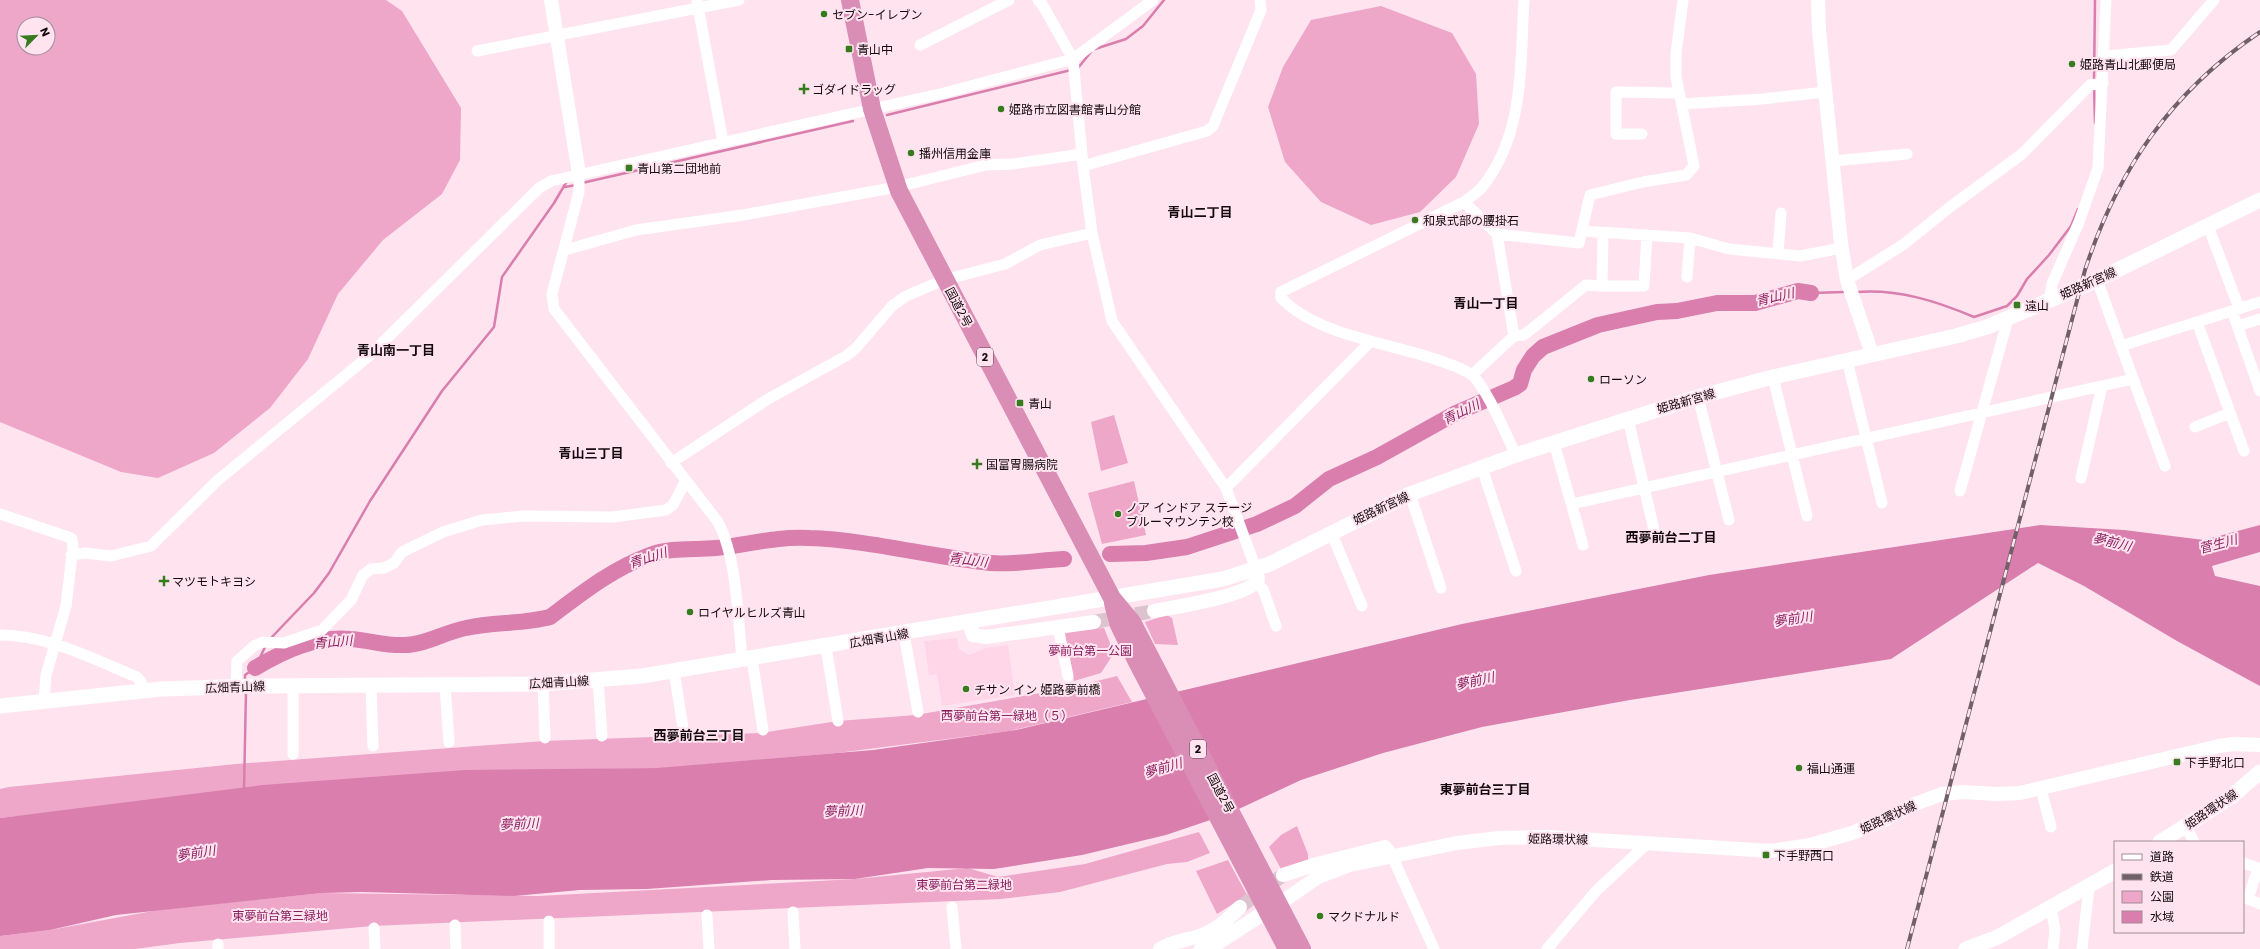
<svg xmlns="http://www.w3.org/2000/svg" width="2260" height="949" font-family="Poppins,'Noto Sans JP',sans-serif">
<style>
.built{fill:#ffd6e8}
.green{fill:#eea6c9;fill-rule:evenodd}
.water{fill:#d97ead}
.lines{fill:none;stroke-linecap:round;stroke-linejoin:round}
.stream{stroke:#d97ead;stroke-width:2.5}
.river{stroke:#d97ead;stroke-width:16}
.tertiary-tunnel{stroke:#dcc3ce;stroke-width:14;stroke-dasharray:14 7;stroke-linecap:butt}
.minor{stroke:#fff;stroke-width:11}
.tertiary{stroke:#fff;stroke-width:14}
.secondary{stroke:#fff;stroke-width:15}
.trunk{stroke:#da8eb6;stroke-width:18}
.rail-casing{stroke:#716068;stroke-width:4}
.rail{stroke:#ffe4f0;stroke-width:2.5;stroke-dasharray:8;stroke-linecap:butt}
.poi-dot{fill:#367b1e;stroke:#ffe4f0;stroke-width:1.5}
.labels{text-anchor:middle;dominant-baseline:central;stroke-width:4;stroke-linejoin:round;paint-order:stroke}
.shield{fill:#ffe4f0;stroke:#5a4b52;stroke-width:1}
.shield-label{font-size:11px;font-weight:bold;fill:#13090e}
.poi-label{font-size:12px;fill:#13090e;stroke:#ffe4f0;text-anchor:start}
.street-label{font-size:12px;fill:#13090e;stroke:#ffe4f0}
.park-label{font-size:12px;fill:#881d5e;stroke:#ffe4f0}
.neighbourhood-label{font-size:13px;font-weight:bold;fill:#13090e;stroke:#ffe4f0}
.water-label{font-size:13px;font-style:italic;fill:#8d2261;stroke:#ffe4f0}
</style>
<rect width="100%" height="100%" fill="#ffe4f0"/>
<path class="built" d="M957,638L959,649L969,655L986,648L1008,645L1015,695L942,706L937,674L929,675L924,641Z"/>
<path class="green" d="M0,0H386L402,11L461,108L460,160L442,194L383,240L338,294L308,359L270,408L214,453L158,478L121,472L0,422ZM24,24H48V48H24Z
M1381,6L1452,33L1476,74L1479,124L1456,177L1420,212L1371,225L1321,202L1285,162L1268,107L1283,67L1311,20Z
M1114,415L1128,463L1101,471L1091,422Z
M1134,481L1146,535L1102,544L1088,493Z
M1167,615L1172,618L1178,645L1155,644L1145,622Z
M1104,628L1114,653L1101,673L1074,681L1063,630Z
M1117,676L1132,702L1010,731L837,753L665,768L533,770L70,810L0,818V789L9,787L236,764L544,741L760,733L838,721L916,715L1069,688Z
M1297,826L1308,854V860L1281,869L1269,847L1281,835Z
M1199,832L1210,853L1187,862L1167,864L1060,892L1001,899L373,926L180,943L135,949H0V936L50,930L158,910L322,893L538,896L855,879L968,868L998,877L1085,864Z
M1228,860L1247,895L1217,914L1196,871Z"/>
<path class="water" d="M2040,525L2124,530L2204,540L2260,525V552L2212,566L2215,576L2260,586V686L2177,641L2084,586L2038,563L1891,659L1630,700L1482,727L1383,753L1301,780L1228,814L1166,835L1082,855L994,869L928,868L855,879L772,880L647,889L580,890L514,896L362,892L322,893L116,915L50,930L0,936V818L263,785L465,770L657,768L873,750L1016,730L1462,624L1709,575Z"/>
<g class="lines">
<path class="stream" d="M1095,49L1126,39L1143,26L1164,0
M1078,68L1091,52
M2094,81L2095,0
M2094,86L2095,123
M887,115L1071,70
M582,183L853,121
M565,187L576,185
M1857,292C1899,289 1936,301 1974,317L2007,306L2017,296L2027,279L2049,255L2071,226L2078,209
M1811,293L1844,292
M270,639L314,593L329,573L370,501L442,391L494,327L502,277L554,203L567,181
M245,680V675L255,668L266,645
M244,790L246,691"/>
<path class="river" d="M1110,554L1146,553L1187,547L1257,524L1295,506L1329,479L1377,457L1456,413L1514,388L1520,384L1524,370L1533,356L1543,347L1598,325L1657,312L1677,311L1717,303H1755L1798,291L1811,293
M255,668C284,651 315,636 350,639C368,640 387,646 404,645C425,645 445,632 466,628C493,622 524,624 550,617C582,593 612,569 650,555C671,547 694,550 716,548C747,545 777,536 809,538C870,540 930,557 991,563C1014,565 1040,560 1064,559"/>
<path class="tertiary-tunnel" d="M1094,622L1154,611
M1240,907L1283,875"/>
<path class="minor" d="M1038,0L1042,4L1073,59L1083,166L1092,233L1112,321L1226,488L1256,569
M697,1L723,142
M920,45L1009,0
M477,51L739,0
M2105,56L2171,50L2214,0
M1682,104L1762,99L1825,92
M1642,134H1616V92L1679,93
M1833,161L1907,154
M1083,166L1207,131L1213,126L1261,10L1260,0
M579,174V192L552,294L554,309L718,522C737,558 738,619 742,660
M1464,202L1497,234L1514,336L1472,375
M2208,226L2239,308
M1582,231L1690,238L1729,249L1800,256L1842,248
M1497,234L1579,243L1590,195L1643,182L1686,175L1694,166L1676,77V53L1683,0
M1603,234L1602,286H1644L1647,235
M565,250L636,230L743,215L897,187L986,165L1013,164L1082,154
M1778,253L1781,213
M1687,277L1690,238
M1847,280L1904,244L1950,207L2022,154L2090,85L2103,83
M2097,280L2165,466
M2049,301L2052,284L2079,222L2098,168L2106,0
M2232,311L2260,391
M2197,322L2244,451
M2238,326L2260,319
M1514,336L1524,335L1586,285L1602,286
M2121,346L2260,302
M1847,360L1882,503
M1773,377L1807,516
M1698,397L1729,520
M1628,419L1655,534
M2195,427L2230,413
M1554,443L1583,545
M1516,455C1506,435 1488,390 1472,375C1463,368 1449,364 1438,360C1390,343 1318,336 1281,298V292L1464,202C1470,197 1479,192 1483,186C1525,133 1520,63 1524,0
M671,463L768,399L846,356L856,348L892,306L906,296L944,280L1005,264L1040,245L1092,233
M1482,468L1516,571
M2081,478L2102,386
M1226,488L1370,342
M1960,491L2008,319
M1410,494L1441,588
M1572,504L2133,379
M0,514L68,537L72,539L73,546L66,606L46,675L44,702
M1331,532L1362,606
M71,555L85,553L111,556L151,546L218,480L369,356L539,188L551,181L944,93L1073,59L1153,0
M1256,584L1263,589L1276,626
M1058,627L1068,676
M904,634L918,712
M0,635C48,635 93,659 137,677L141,682L144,691
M826,647L838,721
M752,659L763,730
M674,671L684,734
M598,680L602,736
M543,684L545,738
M445,685L449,742
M293,686V754
M371,686L373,746
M236,687L237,661L254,646L263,642L284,643L322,630L351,600L363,575L371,569L384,568L394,563L402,552L443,532L482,520L523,516L613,517L666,510L673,505L685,482
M2041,789L2051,827
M2186,826L2194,842
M1392,856L1434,949
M2243,863L2258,868L2248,899L2260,904
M952,907L956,949
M2051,908L2055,930L2053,949
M793,912L795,949
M707,915L709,949
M549,921V949
M455,925L456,949
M374,928L375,949
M218,944V949
M1547,949L1596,891L1649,842
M2082,949L2089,887"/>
<path class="tertiary" d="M551,0L579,174
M1818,0L1819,31L1841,243L1847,280L1872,354
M1154,611C1174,607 1251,596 1258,579L1256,569
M969,623L973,635L986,637L1094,622
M1283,875L1317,864L1385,847L1392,856
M1279,904L1318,877L1350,865L1457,843L1499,838L1547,837L1771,851L1810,845L1852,833L1884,820L1915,804L1942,794L1963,792L1997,794L2020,793L2219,746L2234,744L2260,745
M1160,949C1173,941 1188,940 1202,935C1218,929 1229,918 1240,907"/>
<path class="secondary" d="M0,706L161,689L255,686L543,684L642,676L1223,579L1270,564L1410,494L1516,455L1698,397L1773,377L1956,336L1987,327L2097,280L2260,200
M2160,842L2231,797L2260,772
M1201,949L1214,945L1276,905
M1966,949L1998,937L2115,871"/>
<path class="trunk" d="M850,0L872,109L899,191L1112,598L1132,622L1302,949
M1113,603L1118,623L1137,662L1287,949"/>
<defs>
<path id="rail" d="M1907,949L2085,270C2118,169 2171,92 2260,32"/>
</defs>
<use href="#rail" class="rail-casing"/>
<use href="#rail" class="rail"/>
</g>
<g class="poi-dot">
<circle cx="824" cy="14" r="4"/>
<rect x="845" y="45" width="8" height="8" rx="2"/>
<circle cx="2072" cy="64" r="4"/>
<path d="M802 83h4v4h4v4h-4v4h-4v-4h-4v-4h4z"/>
<circle cx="1001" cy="109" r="4"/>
<circle cx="911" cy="153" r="4"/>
<rect x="625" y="164" width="8" height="8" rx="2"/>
<circle cx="1415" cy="220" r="4"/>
<rect x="2013" y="301" width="8" height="8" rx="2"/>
<circle cx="1591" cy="379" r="4"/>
<rect x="1016" y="399" width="8" height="8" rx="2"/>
<path d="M975 458h4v4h4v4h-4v4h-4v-4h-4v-4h4z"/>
<circle cx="1118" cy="514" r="4"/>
<path d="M162 575h4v4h4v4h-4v4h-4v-4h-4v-4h4z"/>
<circle cx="690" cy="612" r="4"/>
<circle cx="966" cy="689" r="4"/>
<rect x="2173" y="758" width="8" height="8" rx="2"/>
<circle cx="1799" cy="768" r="4"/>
<rect x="1762" y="851" width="8" height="8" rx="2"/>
<circle cx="1320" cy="916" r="4"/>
</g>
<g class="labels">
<g class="shield">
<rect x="977" y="348" width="16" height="18" rx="3"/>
<rect x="1190" y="740" width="16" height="18" rx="3"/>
</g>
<g class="shield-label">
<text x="985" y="357">2</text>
<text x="1198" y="749">2</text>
</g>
<g class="poi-label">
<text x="832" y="14">セブン-イレブン</text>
<text x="857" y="49">青山中</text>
<text x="2080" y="64">姫路青山北郵便局</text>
<text x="812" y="89">ゴダイドラッグ</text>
<text x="1009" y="109">姫路市立図書館青山分館</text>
<text x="919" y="153">播州信用金庫</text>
<text x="637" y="168">青山第二団地前</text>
<text x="1423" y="220">和泉式部の腰掛石</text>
<text x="2025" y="305">遠山</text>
<text x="1599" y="379">ローソン</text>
<text x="1028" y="403">青山</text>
<text x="986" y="464">国富胃腸病院</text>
<text x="1126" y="507">ノア インドア ステージ<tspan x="1126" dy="14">ブルーマウンテン校</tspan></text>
<text x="172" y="581">マツモトキヨシ</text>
<text x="698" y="612">ロイヤルヒルズ青山</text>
<text x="974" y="689">チサン イン 姫路夢前橋</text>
<text x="2185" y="762">下手野北口</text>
<text x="1807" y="768">福山通運</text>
<text x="1774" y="855">下手野西口</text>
<text x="1328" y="916">マクドナルド</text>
</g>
<g class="street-label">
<text transform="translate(2088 283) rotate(-24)">姫路新宮線</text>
<text transform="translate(959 307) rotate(62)">国道2号</text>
<text transform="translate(1686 401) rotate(-16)">姫路新宮線</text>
<text transform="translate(1381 508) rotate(-25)">姫路新宮線</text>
<text transform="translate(879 638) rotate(-10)">広畑青山線</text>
<text transform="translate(559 682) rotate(-3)">広畑青山線</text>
<text transform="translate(235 687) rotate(-2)">広畑青山線</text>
<text transform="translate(1221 793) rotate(62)">国道2号</text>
<text transform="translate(2211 809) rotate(-34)">姫路環状線</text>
<text transform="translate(1888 817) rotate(-25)">姫路環状線</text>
<text transform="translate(1558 839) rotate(1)">姫路環状線</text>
</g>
<g class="park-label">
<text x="1090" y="650">夢前台第一公園</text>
<text x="1007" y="715">西夢前台第一緑地（５）</text>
<text x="964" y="884">東夢前台第二緑地</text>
<text x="280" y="915">東夢前台第三緑地</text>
</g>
<g class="neighbourhood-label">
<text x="1200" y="212">青山二丁目</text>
<text x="1486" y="303">青山一丁目</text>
<text x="396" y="350">青山南一丁目</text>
<text x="591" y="453">青山三丁目</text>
<text x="1671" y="537">西夢前台二丁目</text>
<text x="699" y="735">西夢前台三丁目</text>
<text x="1485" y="789">東夢前台三丁目</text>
</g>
<g class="water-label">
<text transform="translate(1775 297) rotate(-13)">青山川</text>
<text transform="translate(1461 412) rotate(-26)">青山川</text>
<text transform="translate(2112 542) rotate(14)">夢前川</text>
<text transform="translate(2218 544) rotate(-15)">菅生川</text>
<text transform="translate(648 558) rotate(-18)">青山川</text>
<text transform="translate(968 560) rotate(7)">青山川</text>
<text transform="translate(1793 619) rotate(-8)">夢前川</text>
<text transform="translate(333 642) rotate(-5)">青山川</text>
<text transform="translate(1475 681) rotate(-12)">夢前川</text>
<text transform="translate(1163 768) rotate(-16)">夢前川</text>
<text transform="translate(843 811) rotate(-2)">夢前川</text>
<text transform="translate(519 824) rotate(-2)">夢前川</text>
<text transform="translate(196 853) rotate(-8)">夢前川</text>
</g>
</g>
<rect x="2114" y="841" width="130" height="92" fill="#ffe4f0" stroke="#a18c96"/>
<rect x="2122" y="854" width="20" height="6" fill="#ffffff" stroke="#a18c96"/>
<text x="2150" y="861" font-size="12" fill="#13090e">道路</text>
<rect x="2122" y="874" width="20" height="6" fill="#716068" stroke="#a18c96"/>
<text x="2150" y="881" font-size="12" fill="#13090e">鉄道</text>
<rect x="2122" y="891" width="20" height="12" fill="#eea6c9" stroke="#a18c96"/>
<text x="2150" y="901" font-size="12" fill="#13090e">公園</text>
<rect x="2122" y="911" width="20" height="12" fill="#d97ead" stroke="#a18c96"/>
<text x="2150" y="921" font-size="12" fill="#13090e">水域</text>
<g transform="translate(36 36) rotate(66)"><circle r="19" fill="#ffe4f0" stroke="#a18c96"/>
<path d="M0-3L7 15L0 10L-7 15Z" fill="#367b1e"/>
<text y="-6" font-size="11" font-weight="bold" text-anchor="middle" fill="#13090e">N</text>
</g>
</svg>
